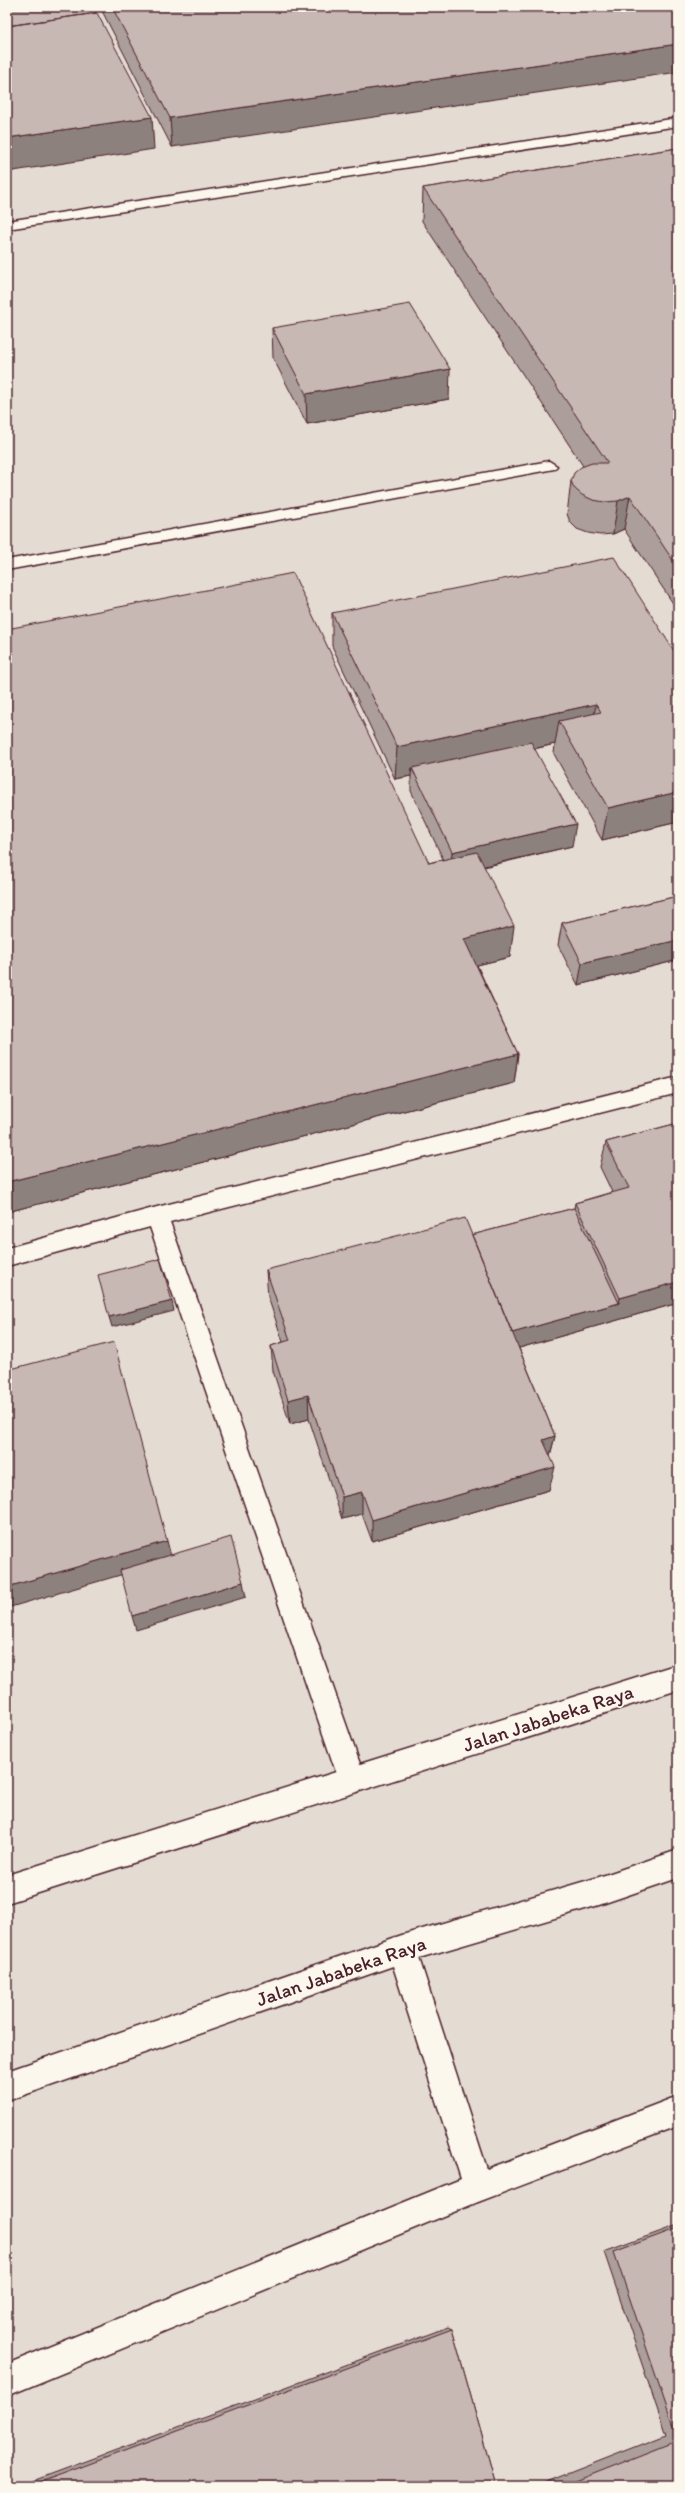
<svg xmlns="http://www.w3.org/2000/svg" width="685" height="2493" font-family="Itim,sans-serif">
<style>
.built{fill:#e4dbd2}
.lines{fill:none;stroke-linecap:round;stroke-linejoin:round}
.minor-casing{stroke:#4a1f2b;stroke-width:3}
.minor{fill:#fbf7ec;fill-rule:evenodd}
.wall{fill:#ac9e9a;stroke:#4a1f2b}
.shaded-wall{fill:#8c817d;stroke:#4a1f2b}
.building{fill:#c8b8b3;stroke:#4a1f2b}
.labels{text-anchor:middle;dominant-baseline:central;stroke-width:3.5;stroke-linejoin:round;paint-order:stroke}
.near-street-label{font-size:20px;fill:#4a1f2b;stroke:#fbf7ec}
</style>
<rect width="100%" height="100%" fill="#f0eae0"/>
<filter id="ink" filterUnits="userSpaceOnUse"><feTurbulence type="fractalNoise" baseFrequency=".025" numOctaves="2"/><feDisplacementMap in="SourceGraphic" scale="8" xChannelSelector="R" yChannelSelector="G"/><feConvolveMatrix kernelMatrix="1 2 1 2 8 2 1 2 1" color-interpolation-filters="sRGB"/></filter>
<g filter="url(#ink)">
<path class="built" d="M7,7H678V2486H7Z"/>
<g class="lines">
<defs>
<path id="minor" d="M678,118V126L7,229V221Z
M549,461L557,466L554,469L7,570V560Z
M678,1077V1093L170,1222L360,1764L678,1664V1690L7,1903V1875L336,1772L150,1227L7,1266V1248L157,1207Z
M678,1850V1878L599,1905L419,1958L487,2169L678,2096V2126L478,2202L7,2396V2364L461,2179L393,1966L7,2101V2071L402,1935L599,1877Z"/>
</defs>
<use href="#minor" class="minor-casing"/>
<use href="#minor" class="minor"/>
</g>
<path class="wall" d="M100,7H677L172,147Z
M678,148V611L624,529L613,534L600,535L588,533L577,529L570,522L567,514L571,481L583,466L422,221L423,188Z
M272,328L449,399L307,424L273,358Z
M332,613L678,657V822L602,840L554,754L555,744L534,749L572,846L484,867L510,957L477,965L518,1054L514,1083L7,1212V629L429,863L443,859L411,791V776L395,779L332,646Z
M678,896V960L578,985L558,945L562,923Z
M678,1123V1303L519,1348L555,1436L550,1456L549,1490L372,1541L362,1514L342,1519L309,1419L290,1424L273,1371L271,1346L283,1342L268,1297L266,1270L472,1235L574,1208L575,1203L612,1192L600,1167L606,1142Z
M678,2225V2486H536L666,2435L604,2252Z
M448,2327L452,2329L496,2486H19Z"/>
<path class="shaded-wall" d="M678,44V72L172,147L170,118Z
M152,117L154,149L7,172V138Z
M450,369L449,399L307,424L306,394Z
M630,496L624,529L613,534L618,501Z
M596,704L591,736L559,721L555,744L415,775L412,768L411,776L395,779L397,747Z
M678,792V822L602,840L608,808Z
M576,824L572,846L450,874L452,852Z
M514,926L510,957L461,969L464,939Z
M678,940V960L578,985L582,963Z
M518,1054L514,1083L7,1212V1182Z
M678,1282V1303L505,1352L508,1334L619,1303L620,1298Z
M172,1301L174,1311L112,1327L109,1317Z
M308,1395L309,1419L290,1424L288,1400Z
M555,1436L549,1459L543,1440Z
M555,1467L549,1490L372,1541V1520Z
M362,1492V1514L342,1519V1497Z
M167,1541L172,1560L7,1608V1587Z
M243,1582L246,1597L136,1630L132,1616Z"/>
<path class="building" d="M7,7H93L96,13L7,26Z
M112,7H677L678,8V44L170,118Z
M97,13L152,117L7,138V26Z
M678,148V568L630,496L618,501L605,502L593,500L582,495L574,488L571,481L574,473L581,467L592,463H608L423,188Z
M410,304L450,369L306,394L272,328Z
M614,557L678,657V792L608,808L559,721L601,712L596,704L397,747L332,613Z
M293,573L429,863L477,852L514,926L464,939L518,1054L7,1182V629Z
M531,742L576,824L452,852L412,768Z
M678,896V940L582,963L562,923Z
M678,1123V1282L620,1298L575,1203L629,1188L606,1142Z
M574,1208L619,1303L512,1333L472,1235Z
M465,1218L555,1436L543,1440L555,1467L372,1520L362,1492L342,1497L308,1395L288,1400L271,1346L290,1340L266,1270Z
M160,1259L172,1301L109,1317L98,1275Z
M114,1342L167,1541L7,1587V1370Z
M231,1537L243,1582L132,1616L120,1570Z
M678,2228V2441L614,2252Z
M452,2329L496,2486H30Z
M677,2441L678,2444V2486H563Z"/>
</g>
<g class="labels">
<g class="near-street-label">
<text transform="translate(548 1718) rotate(-18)">Jalan Jababeka Raya</text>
<text transform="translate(341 1971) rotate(-19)">Jalan Jababeka Raya</text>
</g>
</g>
<rect width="685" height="2493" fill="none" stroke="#fbf7ec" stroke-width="24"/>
<rect x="12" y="12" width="661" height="2469" fill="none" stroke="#4a1f2b" stroke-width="1.5" filter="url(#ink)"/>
</svg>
